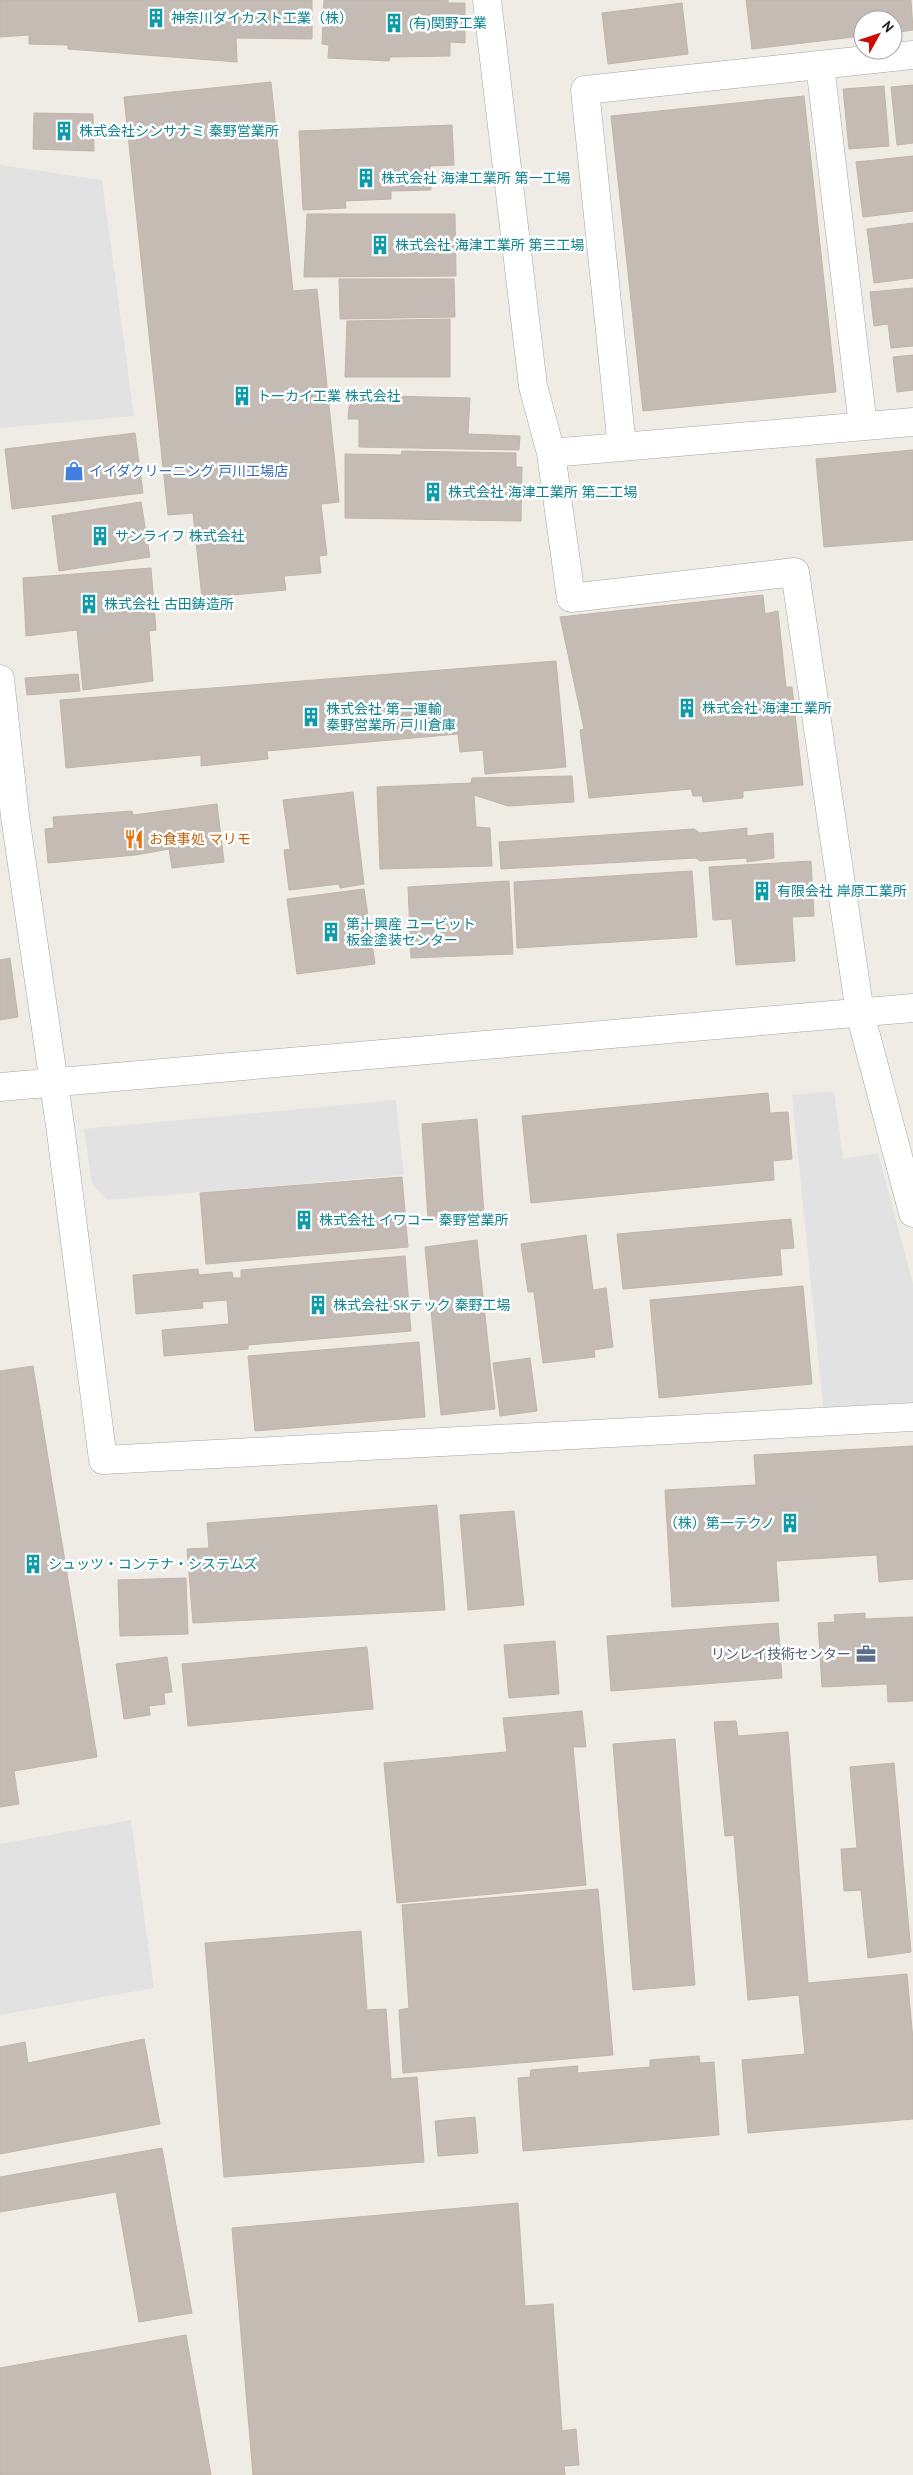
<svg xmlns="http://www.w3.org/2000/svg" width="913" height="2475" font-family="'PT Sans','Noto Sans JP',sans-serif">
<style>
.parking{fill:#e2e2e2}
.building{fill:#c4bcb4;stroke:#c1b4a7}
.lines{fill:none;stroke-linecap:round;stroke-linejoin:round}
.minor-casing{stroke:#a5a5a5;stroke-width:29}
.minor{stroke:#fff;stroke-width:28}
.labels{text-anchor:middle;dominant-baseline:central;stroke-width:5;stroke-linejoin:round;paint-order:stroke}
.culture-label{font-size:14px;fill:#0d838f;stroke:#fff;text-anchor:start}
.shop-label{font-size:14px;fill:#366cbe;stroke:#fff;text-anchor:start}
.food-label{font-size:14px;fill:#c56008;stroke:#fff;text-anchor:start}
.service-label{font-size:14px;fill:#4e5e75;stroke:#fff;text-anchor:end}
</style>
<rect width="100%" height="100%" fill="#efece5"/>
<path class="parking" d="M0,165L102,180L134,416L0,428Z
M834,1091L843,1159L878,1153L913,1284V1410L824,1414L792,1095Z
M396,1100L404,1175L107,1200L92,1184L84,1129Z
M131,1820L154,1988L0,2015V1844Z"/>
<path class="building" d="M0,0H312V39L236,38L237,62L68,49V45L29,44V35L0,37Z
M324,0H448V3H465V43L450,42V56L390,57L389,61L328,58L329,45L322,44Z
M746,0H911L913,30L893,33V20H863V36L752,49Z
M682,3L688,54L608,64L602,13Z
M271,82L293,291L317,289L339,502L321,504L327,555L319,556L321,573L284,576L286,590L202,598L193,513L168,515L124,97Z
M913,85V143L897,145L891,87Z
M884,86L889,146L849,149L843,89Z
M804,96L836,392L643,411L611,116Z
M34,113L93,114L94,151L33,149Z
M452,125L454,165L430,166L431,190L391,191V199L345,201L346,208L303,210L299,131Z
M913,156V211L863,217L856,162Z
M307,214H455L456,276L304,277Z
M913,223V278L874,283L867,229Z
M339,279H454L455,317L340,319Z
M913,288V346L891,348L888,324L874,326L870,292Z
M450,319V377H345L347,321Z
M913,355V390L897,392L893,357Z
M350,395L470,398L468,434L520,436L519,450L359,447V419H348Z
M135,433L143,493L12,509L5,449Z
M913,450V540L824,547L816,459Z
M402,451L516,453V467H522L521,521L345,518V454L401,455Z
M141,502L150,557L59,571L52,516Z
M151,568L156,630L149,631L153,681L83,690L77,630L26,636L23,578Z
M763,595L765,614L778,611L786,687H792L803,785L743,791V798L703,802L702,796H693L691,789L589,798L580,730L584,729L560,617Z
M556,661L566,767L485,774L483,750L460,752L458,734L267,751L268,759L201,766V755L66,768L60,700Z
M78,674L80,691L27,695L25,678Z
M572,776L574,802L508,806L474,795L476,827L490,828L492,866L380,869L377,787L471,783L472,778Z
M353,792L364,884L340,888L339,884L289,890L284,850L290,849L283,800Z
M217,804L224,862L172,868L169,849L136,855L48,863L45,829L54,828L53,817L132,811L133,815Z
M747,828V836L773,833L774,858L747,862V858L700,861L696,858L501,869L499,842L694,829L700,833Z
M811,861L814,916L792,917L795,961L736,965L732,919L713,920L709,867Z
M692,871L697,937L517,948L514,882Z
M509,881L513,954L411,958L408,887Z
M364,889L375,964L297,974L287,899Z
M10,958L18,1017L0,1020V960Z
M768,1093L770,1113L788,1112L792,1159L773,1161L774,1180L531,1203L522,1116Z
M477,1119L484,1214L428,1220L422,1124Z
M402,1177L408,1247L206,1264L200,1193Z
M791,1219L794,1248L780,1249L782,1275L623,1289L617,1234Z
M586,1235L593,1290L606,1288L613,1347L594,1350L595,1357L543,1363L534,1292H528L521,1244Z
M477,1240L495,1409L441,1415L425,1247Z
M405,1256L411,1331L248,1345V1349L164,1356L162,1330L229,1324L227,1300L202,1302L203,1308L136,1314L133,1275L198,1269L199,1275L232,1272L233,1278H241V1270Z
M803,1286L812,1384L659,1398L650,1300Z
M419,1342L425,1417L255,1431L248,1356Z
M530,1358L537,1411L500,1416L493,1363Z
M33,1366L97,1757L14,1771L19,1804L0,1807V1371Z
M913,1446V1579L879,1582L877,1555L776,1561L779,1601L672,1607L665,1490L756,1485L754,1455Z
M437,1505L445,1610L193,1623L187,1549L209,1548L207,1523Z
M514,1511L524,1605L468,1610L460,1515Z
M186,1578L188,1634L120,1636L118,1580Z
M865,1613V1619L913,1617V1701L888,1702L887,1684L822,1687L818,1623L835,1622L834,1615Z
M778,1623L782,1678L611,1691L607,1636Z
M555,1641L559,1694L509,1698L504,1645Z
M367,1647L373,1709L188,1726L182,1664Z
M167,1657L172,1692L164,1693L165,1704L149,1706L150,1715L124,1719L116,1664Z
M582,1711L586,1747H573L586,1885L397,1903L384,1763L507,1752L503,1718Z
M736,1721L738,1736L788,1732L808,1983L907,1974L913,2040V2119L748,2133L742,2060L805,2054L799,1995L748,2000L734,1835L725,1836L714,1722Z
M675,1739L695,1985L633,1990L613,1744Z
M894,1763L911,1952L868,1958L861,1890L844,1891L841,1849L857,1848L850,1767Z
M598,1889L613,2055L403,2073L399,2010L409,2008L402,1905Z
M361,1931L367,2010L386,2009L391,2079L417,2077L424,2162L224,2177L205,1943Z
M144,2039L160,2124L0,2154V2047L25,2042L28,2063Z
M699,2056L700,2063L714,2062L719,2135L523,2151L518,2078L530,2077L531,2070L578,2066L577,2073L650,2067V2060Z
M475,2117L478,2153L438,2156L435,2121Z
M162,2148L192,2313L139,2322L116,2192L0,2212V2177Z
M518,2203L525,2306L553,2304L562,2431L576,2429L579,2465L564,2466L565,2475H253L232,2228Z
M186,2335L211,2475H0V2368Z"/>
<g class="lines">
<defs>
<path id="minor" d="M487,0L533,386L551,453L571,598L795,572L860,1013L913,1213
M820,65L863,426
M622,447L585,90L913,55
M551,453L913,422
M0,679L15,816L60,1125L103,1460L913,1417
M0,1087L913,1008"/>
</defs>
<use href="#minor" class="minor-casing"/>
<use href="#minor" class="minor"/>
</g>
<defs>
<symbol id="building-bare" viewBox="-9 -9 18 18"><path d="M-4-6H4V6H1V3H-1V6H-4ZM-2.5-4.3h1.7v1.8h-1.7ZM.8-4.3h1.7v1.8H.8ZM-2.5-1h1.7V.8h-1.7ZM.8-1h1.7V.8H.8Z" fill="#0f9aa8" stroke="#fff" stroke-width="2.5" paint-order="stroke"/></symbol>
<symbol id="shop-bare" viewBox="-9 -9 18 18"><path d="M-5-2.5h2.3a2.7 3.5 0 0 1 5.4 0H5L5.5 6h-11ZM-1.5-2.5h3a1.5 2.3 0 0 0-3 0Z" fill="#3f7fe0" stroke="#fff" stroke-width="2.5" paint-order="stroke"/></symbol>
<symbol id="restaurant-bare" viewBox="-9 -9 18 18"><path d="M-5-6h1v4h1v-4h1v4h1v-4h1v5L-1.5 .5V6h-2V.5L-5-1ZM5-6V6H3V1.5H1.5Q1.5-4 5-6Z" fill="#e8710a" stroke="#fff" stroke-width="2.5" paint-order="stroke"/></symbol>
<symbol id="office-bare" viewBox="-9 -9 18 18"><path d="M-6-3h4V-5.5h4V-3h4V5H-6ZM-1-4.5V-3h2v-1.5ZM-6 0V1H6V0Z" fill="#5c6f8a" stroke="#fff" stroke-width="2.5" paint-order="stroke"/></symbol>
</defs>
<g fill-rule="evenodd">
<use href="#building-bare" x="142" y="4" width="28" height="28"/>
<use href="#building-bare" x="380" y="9" width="28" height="28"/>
<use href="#building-bare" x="50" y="117" width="28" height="28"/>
<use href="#building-bare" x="352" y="164" width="28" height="28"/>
<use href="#building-bare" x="366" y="231" width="28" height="28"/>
<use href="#building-bare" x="228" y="382" width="28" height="28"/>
<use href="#shop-bare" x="60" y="457" width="28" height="28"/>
<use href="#building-bare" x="419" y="478" width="28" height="28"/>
<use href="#building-bare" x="86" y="522" width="28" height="28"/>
<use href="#building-bare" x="75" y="590" width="28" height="28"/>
<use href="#building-bare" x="673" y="694" width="28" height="28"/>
<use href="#building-bare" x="297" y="703" width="28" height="28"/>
<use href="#restaurant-bare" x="120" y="825" width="28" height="28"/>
<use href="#building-bare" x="748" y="877" width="28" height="28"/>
<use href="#building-bare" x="317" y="918" width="28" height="28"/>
<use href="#building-bare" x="290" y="1206" width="28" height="28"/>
<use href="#building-bare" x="304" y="1291" width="28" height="28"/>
<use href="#building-bare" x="776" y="1509" width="28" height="28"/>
<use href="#building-bare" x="19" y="1550" width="28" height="28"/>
<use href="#office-bare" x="852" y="1640" width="28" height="28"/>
</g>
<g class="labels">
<g class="culture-label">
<text x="171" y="18">神奈川ダイカスト工業（株）</text>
<text x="409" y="23">(有)関野工業</text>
<text x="79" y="131">株式会社シンサナミ 秦野営業所</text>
<text x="381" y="178">株式会社 海津工業所 第一工場</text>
<text x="395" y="245">株式会社 海津工業所 第三工場</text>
<text x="257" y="396">トーカイ工業 株式会社</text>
<text x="448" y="492">株式会社 海津工業所 第二工場</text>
<text x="115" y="536">サンライフ 株式会社</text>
<text x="104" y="604">株式会社 古田鋳造所</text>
<text x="702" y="708">株式会社 海津工業所</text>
<text x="326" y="709">株式会社 第一運輸<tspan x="326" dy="16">秦野営業所 戸川倉庫</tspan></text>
<text x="777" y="891">有限会社 岸原工業所</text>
<text x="346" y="924">第十興産 ユービット<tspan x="346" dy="16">板金塗装センター</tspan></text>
<text x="319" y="1220">株式会社 イワコー 秦野営業所</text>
<text x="333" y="1305">株式会社 SKテック 秦野工場</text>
<text x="775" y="1523" text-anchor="end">（株）第一テクノ</text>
<text x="48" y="1564">シュッツ・コンテナ・システムズ</text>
</g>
<g class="shop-label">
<text x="89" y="471">イイダクリーニング 戸川工場店</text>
</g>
<g class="food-label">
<text x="149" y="839">お食事処 マリモ</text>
</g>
<g class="service-label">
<text x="851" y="1654">リンレイ技術センター</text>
</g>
</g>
<g transform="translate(878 35) rotate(50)"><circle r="24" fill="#ffffff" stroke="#a5a5a5"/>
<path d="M0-4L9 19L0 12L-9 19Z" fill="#ca0d03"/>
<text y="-8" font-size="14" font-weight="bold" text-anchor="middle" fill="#1e1e1e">N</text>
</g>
</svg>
